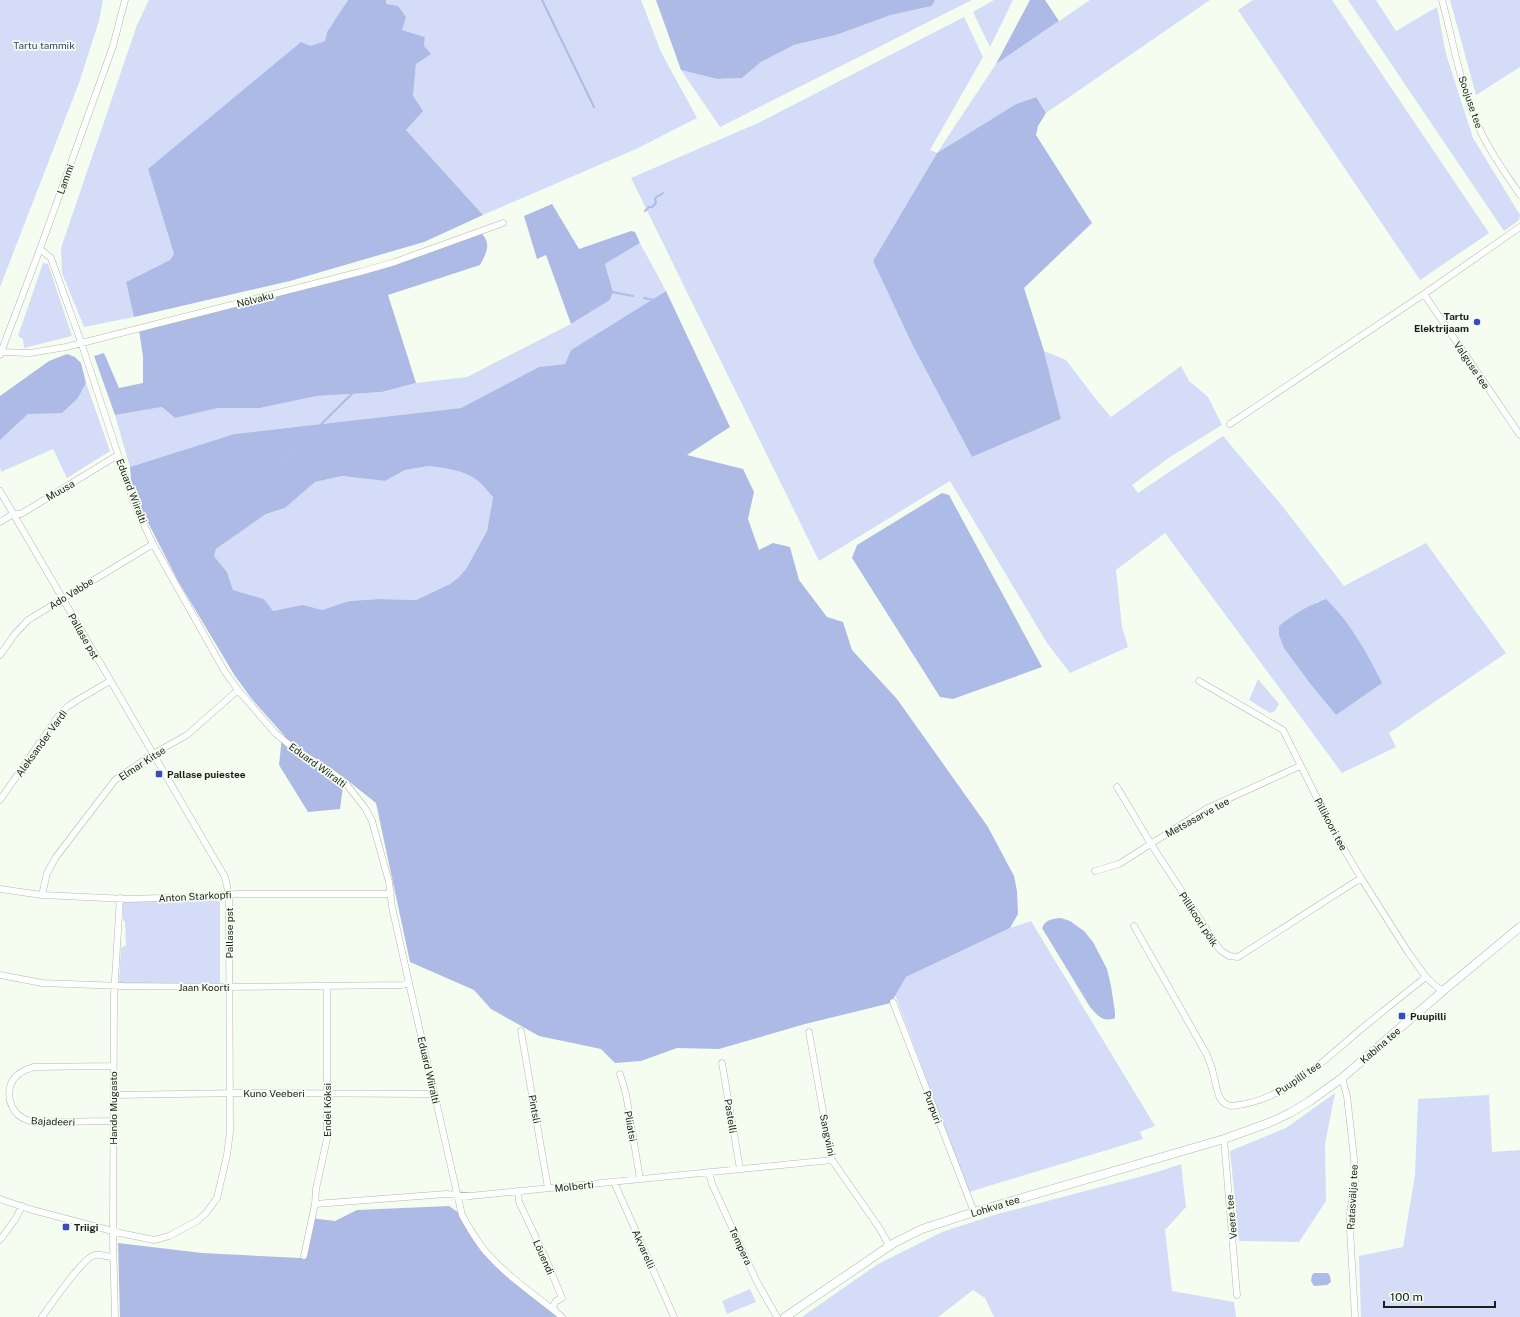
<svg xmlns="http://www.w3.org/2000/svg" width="1520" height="1317" font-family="'Public Sans',sans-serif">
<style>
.green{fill:#d4dcf7;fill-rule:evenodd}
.forest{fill:#adbae6;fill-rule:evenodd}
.water{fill:#adbbe7}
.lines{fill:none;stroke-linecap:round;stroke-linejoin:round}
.stream{stroke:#adbbe7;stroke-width:2}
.minor-casing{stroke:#b1baad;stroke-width:7}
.tertiary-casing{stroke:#b1baad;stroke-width:9}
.minor{stroke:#fff;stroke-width:6}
.tertiary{stroke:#fff;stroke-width:8}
.poi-dot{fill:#3b4abd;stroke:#f4fdf0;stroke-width:1.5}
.labels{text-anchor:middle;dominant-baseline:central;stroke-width:3.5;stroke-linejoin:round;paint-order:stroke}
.park-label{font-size:10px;fill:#354279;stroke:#f4fdf0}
.street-label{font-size:10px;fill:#1b1e1a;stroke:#f4fdf0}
.poi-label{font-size:10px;font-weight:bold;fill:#1b1e1a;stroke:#f4fdf0;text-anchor:start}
</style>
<rect width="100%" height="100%" fill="#f4fdf0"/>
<path class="green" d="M0,0H103L99,21L79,83L0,287Z
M149,0H348L327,32L325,41L311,47L148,169L174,254L170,260L126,282L134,317L84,327L62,273L61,248L137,25Z
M386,0H641L661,52L697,118L636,149L483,215L406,130L413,96L416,63L424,46L425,37L402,30L385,4Z
M935,0H972L720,127L681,70L717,79L742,78L761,62L794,45L836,35L891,15L932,6Z
M994,0H1013L990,47L973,12Z
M1090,0H1210L1046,113L1035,97L1016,104L937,153L873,261L912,344L972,457L1061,419L1044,351L1066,360L1095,398L1111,417L1181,366L1189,381L1208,397L1222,425L1170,457L1132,485L1138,493L1223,436L1283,507L1344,586L1426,543L1506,653L1389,733L1396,747L1342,773L1165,533L1116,570L1122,627L1128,647L1070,673L1047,643L950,481L819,561L631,178L758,123L964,17L983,57L930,150L937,153L996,64ZM1319,601L1336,715L1312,686L1279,627L1288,619Z
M1253,0H1332L1489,233L1420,280L1238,10Z
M1348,0H1376L1396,31L1437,7L1446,54L1473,138L1520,215L1519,220L1504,231Z
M1450,0H1520V67L1476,95Z
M640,243L666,291L571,350L565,364L539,367L461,408L234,434L130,467L115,415L162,407L175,418L218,408H260L317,396L382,392L416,383L467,377L571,324L610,300L613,292L605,264Z
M43,263L48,264L72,336L24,348L23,339L18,336Z
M86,383L110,451L67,478L53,449L1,472L0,467V440L28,414L78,398Z
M429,466C444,468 465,470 478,481C483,485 488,492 493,497L487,531L466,569L458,578L450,584L416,600L379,599L349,601L322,610L303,606L272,611L264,599L233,590L227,572L214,556L216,549L266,514L285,508L315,482L342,476L385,481L405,470Z
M1258,679L1279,704L1275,711L1270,713L1249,700Z
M220,900V983H119L121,948L126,945L125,922L123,920V901Z
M1031,921L1155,1126L1140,1132L1143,1139L969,1192L895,995L906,977L1010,928Z
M1335,1093L1325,1144L1326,1201L1299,1242L1239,1241L1230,1151L1286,1128Z
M1489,1095L1492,1152L1520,1150V1317H1361L1359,1256L1403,1247L1415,1175L1418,1099Z
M1181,1164L1186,1207L1165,1230L1172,1291L1234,1302L1236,1317H994L985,1298L973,1290L938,1317H802L878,1264L942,1232L994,1215L1154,1173Z
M750,1289L756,1302L727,1314L722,1301Z"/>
<path class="forest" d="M348,0H386V4L398,6L406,17L402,30L425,37L424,46L431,54L416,64L413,96L423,111L406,130L483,215L424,242L290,281L134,317L126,282L170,260L174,254L148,169L301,42L311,46L325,41L327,32Z
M656,0H935L932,6L891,15L836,35L794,45L761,62L742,78L717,79L681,70Z
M1030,0H1045L1059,21L996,64Z
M1036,97L1046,113L1038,126L1036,135L1092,223L1024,288L1044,351L1061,419L972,457L912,344L873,261L937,153L1016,104Z
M552,204L579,249L631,231L635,232L640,243L605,264L613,292L610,300L571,324L546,255L537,259L524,216Z
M480,232C492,243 487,252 480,265L388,295L416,383L382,392L317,396L260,408H218L175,418L162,407L115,415L94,356L104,353L119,388L143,383V357L139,330L381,268Z
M666,291L730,427L687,455L743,469L754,492L748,519L759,550L773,543L790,547L799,580L827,617L843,622L852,650L897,699L988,827L1014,876L1017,891L1018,914L1010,928L906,977L891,1003L805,1024L719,1049L677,1048L641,1061L615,1063L601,1049L539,1036L491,1009L474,990L410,962L376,803L342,776L343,786L340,809L308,812L279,765L282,736L289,741L251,698L235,676L178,581L139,505L131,480L130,467L234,434L461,408L539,367L565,364L571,350ZM429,466C444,468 465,470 478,481C483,485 488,492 493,497L487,531L466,569L458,578L450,584L416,600L379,599L349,601L322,610L303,605L273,611L264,599L233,590L227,572L214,556L216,549L266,514L285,508L315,482L342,476L385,481L405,470Z
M67,354L75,357L81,363L86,383L78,398L62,413L28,414L0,440V396L49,361Z
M449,1206L462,1215L486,1252L562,1317H120L118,1243L202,1253L301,1258L310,1218L335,1221L357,1210Z"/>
<path class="water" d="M942,493L949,495L1042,667L953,699L940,697L852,558L857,545Z
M1326,599C1350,622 1367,653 1382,683L1336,715L1312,686L1284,648L1279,635V626C1292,615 1309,605 1326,599Z
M1061,918L1070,921L1084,931L1093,942L1107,969L1111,986L1115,1012V1018C1103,1023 1097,1015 1090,1007L1042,928C1046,919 1052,919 1061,918Z
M1314,1273H1328L1330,1276L1331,1282L1327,1285L1314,1286L1311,1281L1312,1275Z"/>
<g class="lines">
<path class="stream" d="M542,0L594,107
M645,211L649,207H652L656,203L655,198L663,193
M591,288L633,296
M644,298L664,302
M279,466L388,358"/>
<defs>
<path id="minor" d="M1442,0C1454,44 1461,91 1481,132C1491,154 1507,175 1520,195
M40,249L51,258L81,342L135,506L153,544L225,672L238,690L275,733L292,747L334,774L347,785L365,808L372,821L389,882L392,907L409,983L462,1215C469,1228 477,1241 486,1252C506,1275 532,1293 556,1312
M1424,294L1520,435
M2,352L30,353L66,347L360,272L395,262L503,223
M0,355L40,249L113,46L125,0
M1230,424L1424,294L1520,227
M0,491L225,877L229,895L230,1132L227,1155L217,1198L206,1213L197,1221L182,1229L169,1236L154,1240L120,1233L29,1209L0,1199
M0,522L13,514H21L118,455
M0,655L14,635L28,620L153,544
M1199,681L1283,730L1335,834L1361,878L1408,952L1426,977L1438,988L1444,990
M1117,787L1151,844L1220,950L1229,956L1238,957L1361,878
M0,800L57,718L67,707L76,701L110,681
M1095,871L1119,864L1206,809L1300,766
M0,889L42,895L127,899L199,897L237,894H384L391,893
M42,895L47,873L56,857L115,780L153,754L187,735L238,690
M1134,926L1207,1055C1209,1061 1212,1067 1213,1073C1217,1085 1216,1103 1231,1106C1283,1102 1322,1062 1360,1030C1382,1012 1404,994 1426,977
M0,975L42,983L122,986L223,987L402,985L409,983
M893,1002L974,1212
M521,1031L548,1188
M809,1032L830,1151L832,1160L880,1229L887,1242L888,1247
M722,1063L740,1169
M113,1066L34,1067C23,1070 13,1075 10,1087C7,1101 13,1115 27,1120C34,1123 44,1122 51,1122C72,1122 93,1121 113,1121
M620,1074L626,1094L640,1179
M1342,1078L1347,1096L1354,1158L1355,1181L1350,1213V1229L1355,1317
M114,1095L242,1093L428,1094L434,1092
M1224,1139L1237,1295
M709,1172L712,1184L757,1282L777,1317
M614,1182L674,1317
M518,1191L519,1202L546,1259L562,1298L556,1301L553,1306L556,1312L562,1317
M315,1204L446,1194L470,1196L832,1160
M0,1240L16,1218L22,1206
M304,1256L315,1204L316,1189L327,1139V986
M42,1317C51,1305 83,1257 95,1255C100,1254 108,1257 113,1257
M115,1317L113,1239L114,995L120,898"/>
<path id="tertiary" d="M785,1317L894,1243L922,1229L974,1212L1224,1139L1271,1122L1290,1113L1310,1101L1342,1078L1444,990L1520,927"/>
</defs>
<use href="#minor" class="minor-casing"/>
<use href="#tertiary" class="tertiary-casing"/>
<use href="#minor" class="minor"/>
<use href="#tertiary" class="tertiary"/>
</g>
<g class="poi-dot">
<circle cx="1477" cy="322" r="4"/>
<rect x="155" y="770" width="8" height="8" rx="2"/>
<rect x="1398" y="1012" width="8" height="8" rx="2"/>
<rect x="62" y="1223" width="8" height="8" rx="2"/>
</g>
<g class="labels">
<g class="park-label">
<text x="44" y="45">Tartu tammik</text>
</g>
<g class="street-label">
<text transform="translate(1471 102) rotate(71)">Soojuse tee</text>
<text transform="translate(65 179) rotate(-70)">Lammi</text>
<text transform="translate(255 299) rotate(-14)">Nõlvaku</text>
<text transform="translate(1472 365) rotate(56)">Valguse tee</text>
<text transform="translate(60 490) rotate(-30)">Muusa</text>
<text transform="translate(132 491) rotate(69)">Eduard Wiiralti</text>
<text transform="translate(71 593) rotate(-32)">Ado Vabbe</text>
<text transform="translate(84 636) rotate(60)">Pallase pst</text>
<text transform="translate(41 743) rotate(-54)">Aleksander Vardi</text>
<text transform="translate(142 763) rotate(-33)">Elmar Kitse</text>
<text transform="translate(318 765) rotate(36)">Eduard Wiiralti</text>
<text transform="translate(1197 817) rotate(-29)">Metsasarve tee</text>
<text transform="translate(1331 824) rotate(62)">Pillikoori tee</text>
<text transform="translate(195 896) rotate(-3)">Anton Starkopfi</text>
<text transform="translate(1199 919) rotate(57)">Pillikoori põik</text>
<text transform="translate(229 933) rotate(-90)">Pallase pst</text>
<text x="204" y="987">Jaan Koorti</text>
<text transform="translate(1380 1045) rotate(-41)">Kabina tee</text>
<text transform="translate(429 1070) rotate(77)">Eduard Wiiralti</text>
<text transform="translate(1298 1078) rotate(-34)">Puupilli tee</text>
<text x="274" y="1093">Kuno Veeberi</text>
<text transform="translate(933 1107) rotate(69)">Purpuri</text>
<text transform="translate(113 1108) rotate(-90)">Hando Mugasto</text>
<text transform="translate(535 1109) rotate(80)">Pintsli</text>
<text transform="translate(327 1110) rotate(-90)">Endel Kõksi</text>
<text transform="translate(731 1116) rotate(81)">Pastelli</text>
<text transform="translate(53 1121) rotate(2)">Bajadeeri</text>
<text transform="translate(631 1126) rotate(80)">Pliiatsi</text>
<text transform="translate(828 1135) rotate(78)">Sangviini</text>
<text transform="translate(574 1186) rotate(-6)">Molberti</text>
<text transform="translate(1352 1197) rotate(-87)">Ratasvälja tee</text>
<text transform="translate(995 1206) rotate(-17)">Lohkva tee</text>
<text transform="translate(1231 1217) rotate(-95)">Veere tee</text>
<text transform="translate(741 1246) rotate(65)">Tempera</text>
<text transform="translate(644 1249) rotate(66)">Akvarelli</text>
<text transform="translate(544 1257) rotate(66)">Lõuendi</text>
</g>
<g class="poi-label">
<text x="1469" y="316" text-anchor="end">Tartu<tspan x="1469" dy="12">Elektrijaam</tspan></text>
<text x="167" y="774">Pallase puiestee</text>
<text x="1410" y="1016">Puupilli</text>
<text x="74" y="1227">Triigi</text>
</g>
</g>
<path d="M1384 1301v6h111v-6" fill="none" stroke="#1b1e1a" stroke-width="2"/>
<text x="1390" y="1301" font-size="12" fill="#1b1e1a" stroke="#f4fdf0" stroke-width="3" paint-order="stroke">100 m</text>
</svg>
